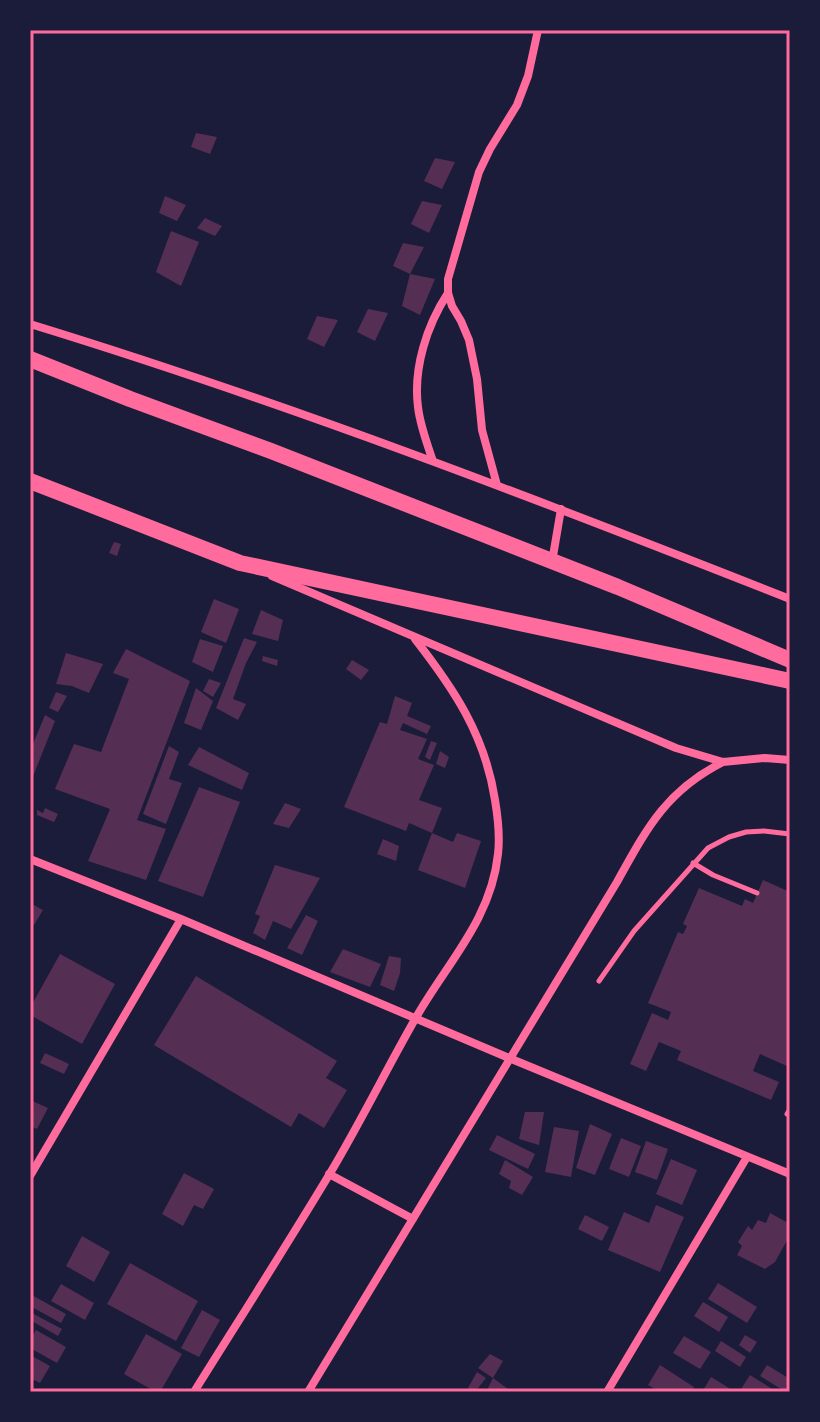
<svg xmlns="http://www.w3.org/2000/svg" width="820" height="1422" font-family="Lato,sans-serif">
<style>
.building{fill:#542f53}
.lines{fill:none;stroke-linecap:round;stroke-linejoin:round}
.service{stroke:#ff6b9d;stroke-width:5}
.minor{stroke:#ff6b9d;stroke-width:8}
.primary{stroke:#ff6b9d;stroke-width:16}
.neatline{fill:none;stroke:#ff6b9d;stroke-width:3}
</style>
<rect width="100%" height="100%" fill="#1b1b3a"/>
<path class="building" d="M196,133L217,137L210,154L191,147Z
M435,158L455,162L442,189L424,181Z
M165,196L186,205L177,221L159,213Z
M422,201L442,205L429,233L411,224Z
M205,218L222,226L215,236L197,228Z
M171,231L199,242L181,286L156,272Z
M403,243L424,247L410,274L393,266Z
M410,274L435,279L420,315L402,306Z
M368,309L388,313L375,341L357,332Z
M317,316L338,320L324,347L307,339Z
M114,542L121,544L117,556L109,553Z
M214,599L239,609L226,643L201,632Z
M261,610L283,620L278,641L252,634Z
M244,638L257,642L246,663L233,699L246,704L238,720L216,708Z
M200,639L223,646L213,672L192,662Z
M126,649L190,681L137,820L166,829L146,880L88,861L110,809L55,789L74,744L101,752L129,679L113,673Z
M66,653L103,664L89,693L72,686L56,684Z
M263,656L278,660L277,666L262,661Z
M352,660L369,670L361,680L346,669Z
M209,679L221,683L213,697L203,691Z
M196,688L213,701L201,730L184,723Z
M56,692L67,696L58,712L49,708Z
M395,696L412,703L407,716L431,726L427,734L403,723L400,730L427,739L418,759L434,765L419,800L442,808L432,833L453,842L457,833L481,841L465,888L418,870L432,833L409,823L406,831L344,807L380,722L387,724Z
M45,715L55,721L30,784V751Z
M431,741L437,743L430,760L425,757Z
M169,746L179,752L169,779L182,783L166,824L143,814Z
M199,747L249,773L242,790L188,765Z
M440,751L449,757L445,768L436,764Z
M199,787L240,802L203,897L158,881Z
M285,803L301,809L289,828L273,824Z
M45,808L58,814L54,822L37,815V810L43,813Z
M383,839L399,846L396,861L377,854Z
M275,865L320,878L291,929L273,921L265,940L253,933L260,916L255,914Z
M763,880L790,892V1058L787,1066L760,1054L753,1071L779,1082L771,1100L677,1060L681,1051L659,1042L646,1071L630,1064L652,1013L668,1020L671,1012L648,1003L678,932L683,934L687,926L683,924L699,888L742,906L745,899L753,903Z
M30,903L43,910L34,925L30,923Z
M306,915L318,921L302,955L287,948Z
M343,949L381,964L370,987L330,972Z
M60,954L115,984L82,1044L30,1015V1008Z
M389,956L401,958L400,973L394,991L380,985Z
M196,976L337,1061L326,1078L347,1090L324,1128L299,1113L291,1127L154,1045Z
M45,1053L69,1064L64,1074L40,1063Z
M30,1100L48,1108L37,1129L30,1126Z
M525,1112H544L539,1145L519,1139Z
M590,1124L612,1134L595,1175L576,1168Z
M554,1127L579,1131L571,1177L545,1172Z
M497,1135L535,1154L528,1169L489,1150Z
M621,1138L641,1146L629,1177L609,1169Z
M646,1141L668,1149L657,1180L635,1172Z
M671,1159L697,1170L682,1205L656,1194Z
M505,1160L533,1177L522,1195L509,1188L511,1181L499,1174Z
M184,1173L214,1189L203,1209L194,1205L183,1226L162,1214Z
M656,1205L684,1217L660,1272L608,1250L624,1212L649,1223Z
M770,1213L790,1224V1235L775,1262L765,1269L737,1255L742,1246L738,1242L748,1226L752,1230L758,1220L766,1223Z
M585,1215L609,1227L602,1241L578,1229Z
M82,1236L110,1252L94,1282L66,1266Z
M130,1263L198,1301L176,1341L107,1304Z
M718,1283L757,1307L747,1323L708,1299Z
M61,1284L94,1303L85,1320L51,1301Z
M30,1294L66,1314L61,1323L30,1306Z
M703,1302L728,1317L719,1332L694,1316Z
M202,1310L220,1320L199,1357L181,1348Z
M30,1312L62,1329L58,1336L30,1320Z
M36,1330L66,1347L57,1363L30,1348V1340Z
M146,1334L182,1354L160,1392H156L124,1374Z
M745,1335L757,1342L750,1353L739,1345Z
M684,1336L711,1352L700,1369L673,1353Z
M721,1341L746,1357L740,1367L715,1351Z
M490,1354L503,1361L493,1378L478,1368Z
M30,1355L50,1366L40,1383L30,1378Z
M660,1365L694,1387L691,1392H660L648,1385Z
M767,1365L790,1379V1392H786L760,1376Z
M477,1372L486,1378L475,1392H473L468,1388Z
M750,1375L777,1392H746L741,1389Z
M711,1377L729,1388L727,1392H702Z
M493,1378L512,1392H486Z"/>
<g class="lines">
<path class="service" d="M693,863L713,875L757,893
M599,981L634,931L708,848L729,837L746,832L764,831L790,834
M787,1114L790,1109"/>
<path class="minor" d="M30,324C288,403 539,500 790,599
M433,461C427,444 420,425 418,407C413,368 427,325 448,293
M497,485L482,430L477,379L469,340L461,321L452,306L448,293V279L479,172L490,149L517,105L528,76L538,30
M552,562L561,509
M272,576L676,748L723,762L765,758L790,760
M30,859L181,919L509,1058L790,1174
M329,1174L413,1219
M30,1176L181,919
M194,1392C239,1320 285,1248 329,1175C359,1125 385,1072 414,1021C445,965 491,921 498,854C500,837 498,818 495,800C485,735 454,689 415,639
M308,1392L617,882C647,828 666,791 723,762
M607,1392L747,1157"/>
<path class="primary" d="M30,359L130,399L271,451L618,587L790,660
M30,481L240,563L790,681"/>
</g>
<rect width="820" height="1422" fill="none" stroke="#1b1b3a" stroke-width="64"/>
<rect x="32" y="32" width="756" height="1358" class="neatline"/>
</svg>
